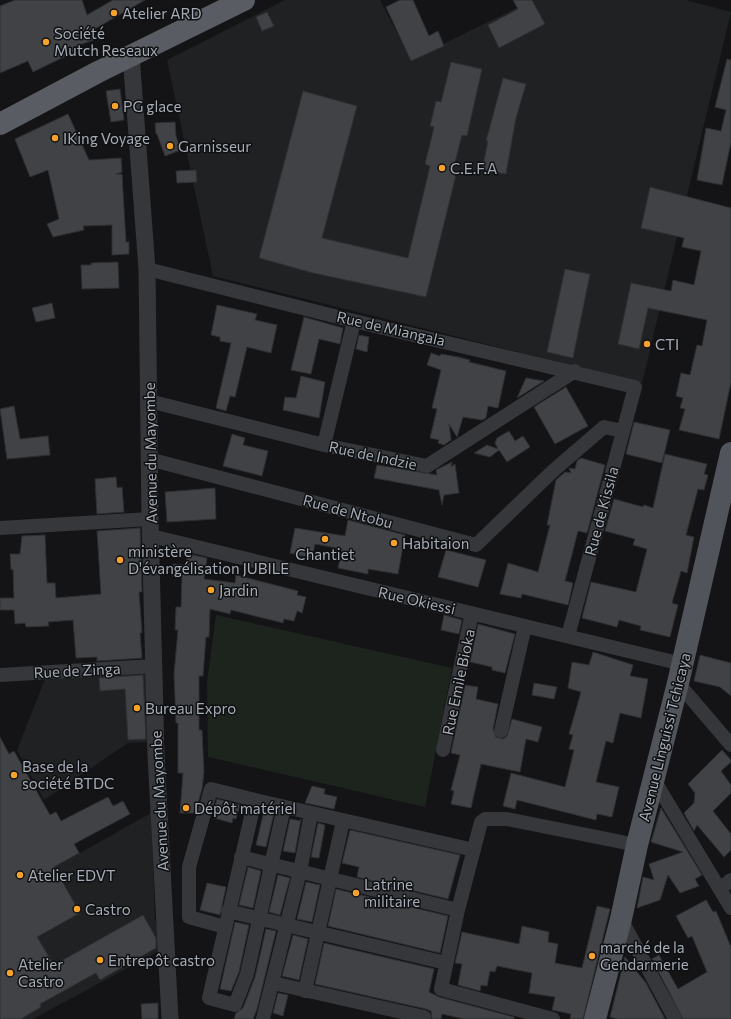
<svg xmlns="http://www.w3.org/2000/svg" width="731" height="1019" font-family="Commissioner,sans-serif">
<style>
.built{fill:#202123}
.green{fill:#1c241d}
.building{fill:#404246;stroke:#2e2f32}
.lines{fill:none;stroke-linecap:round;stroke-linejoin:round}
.minor{stroke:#35373b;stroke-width:14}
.tertiary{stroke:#35373b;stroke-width:17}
.primary{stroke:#51545a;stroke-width:22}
.trunk{stroke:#595c63;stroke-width:22}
.poi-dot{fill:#f6a22d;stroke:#0f1011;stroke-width:1.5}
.labels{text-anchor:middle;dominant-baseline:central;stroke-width:3;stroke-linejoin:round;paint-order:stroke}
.poi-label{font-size:15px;fill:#a6acb7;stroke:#0f1011;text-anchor:start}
.street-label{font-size:15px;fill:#a6acb7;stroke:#0f1011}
</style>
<rect width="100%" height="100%" fill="#141416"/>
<path class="built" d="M285,0H380L411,60L532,0H686L731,12L642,383L213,276L167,60Z
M147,671L150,742L128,743L44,800L17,750L45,679Z
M56,811L80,853L151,813L155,919L161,946L159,951L33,1019H0V843Z"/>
<path class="green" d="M216,615L452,668L425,807L208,757L207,682Z"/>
<path class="building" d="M15,0H82L87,15L113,0H145L93,30L96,39L74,47L76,51L33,72L28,61L0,73V6Z
M400,0H413L429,36L438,31L444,46L411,61L386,7Z
M513,0H532L545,24L499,48L488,25L518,9Z
M267,12L274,26L262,31L256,17Z
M727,59L731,60V142L722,185L697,180L706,128L721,131L726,110L715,107Z
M451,62L482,69L467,136L462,135L452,174L456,175L426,297L313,273L259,258L303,91L357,106L322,238L408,258L430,166L425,164L434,127L430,126L436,101L441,102Z
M503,78L526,84L516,118L506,174L482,170L488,141H486Z
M120,89L124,120L111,122L106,91Z
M68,114L89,160L121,158L122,172L116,174H122L126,242H129V254L112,255V225L83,226L84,230L53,237L47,224L59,219L48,170L30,177L15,139Z
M175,122L176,136L181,150L165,156L157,134H156L155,123Z
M196,170L197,182L177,183L176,171Z
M650,187L731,208V382L719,439L679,430L685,409L680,408L683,398L676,396L681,373L690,375L697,345L702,346L707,320L648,308L639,349L618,344L631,283L671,291L673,280L694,285L701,251L682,247L684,238L641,228Z
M118,262L119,288L82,289L81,265H91V263Z
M565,269L590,274L573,358L547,352Z
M52,303L55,318L36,322L32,308Z
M217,305L257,314L255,320L277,325L271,353L247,347L235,397L230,396L226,411L216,408L231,343L220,341V337L211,335Z
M304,317L343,328L340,344L319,339L311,374L291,370Z
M359,335L369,337L367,352L356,349Z
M431,353L440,356L441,354L458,357L470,360L469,362L506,371L498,408L488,406L486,418L482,420L463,417L457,437L449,424L451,440L444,445L438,443L439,440L430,438L437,409L432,408L441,370L427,365Z
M301,376L325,382L319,418L283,410L285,397L296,398Z
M526,378L544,381L517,398Z
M566,387L588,426L555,444L534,407Z
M14,406L20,439L48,436L50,455L7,459L0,409Z
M634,422L670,430L662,463L626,454Z
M509,431L515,441L523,436L530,447L507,462L499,450L490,457L474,453L487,445L498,449L495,443L497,438Z
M232,434L245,438L243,445L268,451L262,476L223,466Z
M665,454L707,464L704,474L708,475L704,490L698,489L686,535L694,537L687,573L681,571L672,603L678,605L670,637L640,630L641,626L619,620L617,627L582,618L591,582L636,592L647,549L633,545L635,539L605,531L614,499L643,507L644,505L653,508Z
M581,458L605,465L587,533L578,531L565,581L573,583L568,605L522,594L521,598L500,594L508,563L538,572L550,525H547L556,480L565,472L571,473L569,468L575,469L577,461Z
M452,462L451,467L455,464L459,493L444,495L442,505L439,490L374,478L377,465L437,475L436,470Z
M116,477L117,488L122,487L124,512L97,514L95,479Z
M215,488L216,519L167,522L165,492Z
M348,520L405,535L398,574L368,569V574L338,568L342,549L315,544L312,558L290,553L295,528L345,536Z
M140,528L142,592H139L142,633H140L142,658L97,661V657L76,658L73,620L48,622L49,626L26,627L25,623L15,624L14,610H0V598H14L13,569L11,570L10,554H20L22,536L45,535L47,583H55L56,598L101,594L97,531Z
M446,550L486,560L478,587L438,577Z
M188,554L207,558L204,579L235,583L236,575L298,591L297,595L306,597L302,613L297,611L294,621L284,619L283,623L231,610L230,614L210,609L209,637H206L203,676H199V730H202L204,772L202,789L195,813H180L183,773H178V723H176L174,674L178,630H175L176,607H181L182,577L172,576L173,564L186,565Z
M444,615L462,620L459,634L441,630Z
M478,624L515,634L505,673L492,670V667L470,662Z
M593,652L633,665L630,676L648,679L641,718L620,713L613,743L606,741L596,782L619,787L612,817L597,814L596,820L517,800L515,809L503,806L511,773L565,787L574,750L569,749L573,735L569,734L581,692L568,688L572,662L589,665Z
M700,655L731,663V696L720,687L694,681Z
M143,675L146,739L128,740L125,689L100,691L99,678Z
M534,683L557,687L554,699L532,695Z
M465,685L478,687L476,699L498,704L493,729L496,737L503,739L507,736L512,719L542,727L538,742L526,739L520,772L481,764L471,808L451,804L454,791L451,790L460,755L451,753Z
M0,737L9,754L14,751L50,815L56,812L61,821L108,797L113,806L123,801L130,814L74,844L79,853L54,867L80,913L37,937L54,965L143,915L156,938V948L100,980L96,973L40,1004L41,1007L21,1019H0Z
M722,750L731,760V762L721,771L731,785V793L713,811L731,834V850L724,857L697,825L694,831L684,813L694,803L695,793L688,784Z
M312,786L325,789L324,794L337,797L334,809L305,803Z
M217,799L240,805L236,819L233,818L232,823L214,818L216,814H213Z
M661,808L702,875L695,879L699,886L680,893L668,875L660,900L637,908L643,877L654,880L649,864L683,852L651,842Z
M264,811L274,813L266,847L256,845Z
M290,819L301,821V819L295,853L283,851Z
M318,823L325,825L319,858L311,857Z
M350,830L460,855L448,899L357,877L359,867L342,863Z
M248,867L261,871L253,908L239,905Z
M278,875L290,878L280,915L269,912Z
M306,882L320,885L312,922L297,919Z
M207,883L226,887L220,915L200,910Z
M336,889L448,916L440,953L328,926Z
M706,900L713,912L716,911L731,947V1019H683L652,959L659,955L678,989L707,972L692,936L688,938L676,916Z
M597,906L610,909L583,1019H570L571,1014L552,1010L555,997L529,993L532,973L497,966L495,972L490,971L487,986L481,985L480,991L458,985L462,964L455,963L462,932L519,944L522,926L549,932L548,942L558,944L555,963L582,968Z
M235,922L249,925L239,972L231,991L220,989Z
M266,929L276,931L257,1009L253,1019H234L236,1013L243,1008L255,977Z
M293,935L308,939L299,980L282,976Z
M324,943L434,969L429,992L439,997L514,1017V1019H464L442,1014L441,1019H432L431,1011L426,1009L315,984Z
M625,957L646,983L665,1019H617L610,1017Z
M278,993L288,995L283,1016L273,1013Z
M158,1003V1019H142L141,1004Z"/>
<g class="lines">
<path class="minor" d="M147,269L354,321L635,387L568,636
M149,401L324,445L427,466L575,371
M324,445L354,321
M149,459L476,545L554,470L604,427L623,431
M0,528L150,519
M151,536L682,664
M0,675L154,666
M678,683L731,745
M501,731L525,626
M443,750L472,613
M654,780L731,908
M284,807L247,974L235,1005L209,998L255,800L474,850
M241,857L458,910
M720,889L731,880
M228,911L446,963
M621,919L675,1019
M225,927L189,917V867L211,789L255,800
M273,983L424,1017L423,1019
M305,991L343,821
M263,1019L300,871L311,814
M553,1019L441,989L458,910L481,822L485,819H507L637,845"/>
<path class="tertiary" d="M131,55L147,269L150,519L156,755L170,1019"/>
<path class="primary" d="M595,1019L621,919L637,845L678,683L731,453"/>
<path class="trunk" d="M0,124L98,72L244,0"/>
</g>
<g class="poi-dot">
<circle cx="114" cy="13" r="4"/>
<circle cx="46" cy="42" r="4"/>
<circle cx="115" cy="106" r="4"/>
<circle cx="55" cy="138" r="4"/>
<circle cx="170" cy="146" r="4"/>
<circle cx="442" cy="168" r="4"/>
<circle cx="647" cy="344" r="4"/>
<circle cx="325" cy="539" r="4"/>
<circle cx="394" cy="543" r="4"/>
<circle cx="120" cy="560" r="4"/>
<circle cx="211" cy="590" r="4"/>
<circle cx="137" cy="708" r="4"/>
<circle cx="14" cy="775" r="4"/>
<circle cx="186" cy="808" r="4"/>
<circle cx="20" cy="875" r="4"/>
<circle cx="356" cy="893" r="4"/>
<circle cx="77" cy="909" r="4"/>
<circle cx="592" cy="956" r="4"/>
<circle cx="100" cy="960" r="4"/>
<circle cx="10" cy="973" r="4"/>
</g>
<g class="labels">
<g class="poi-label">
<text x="122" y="13">Atelier ARD</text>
<text x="54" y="33">Société<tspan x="54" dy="17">Mutch Reseaux</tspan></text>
<text x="123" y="106">PG glace</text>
<text x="63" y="138">IKing Voyage</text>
<text x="178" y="146">Garnisseur</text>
<text x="450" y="168">C.E.F.A</text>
<text x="655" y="344">CTI</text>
<text x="402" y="543">Habitaion</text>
<text x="128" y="551">ministère<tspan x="128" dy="17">D'évangélisation JUBILE</tspan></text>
<text x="325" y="554" text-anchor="middle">Chantiet</text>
<text x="219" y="590">Jardin</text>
<text x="145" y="708">Bureau Expro</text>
<text x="22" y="766">Base de la<tspan x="22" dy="17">société BTDC</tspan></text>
<text x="194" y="808">Dépôt matériel</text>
<text x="28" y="875">Atelier EDVT</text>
<text x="364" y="884">Latrine<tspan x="364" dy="17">militaire</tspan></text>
<text x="85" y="909">Castro</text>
<text x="600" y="947">marché de la<tspan x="600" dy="17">Gendarmerie</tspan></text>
<text x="108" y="960">Entrepôt castro</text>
<text x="18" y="964">Atelier<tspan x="18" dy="17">Castro</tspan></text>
</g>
<g class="street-label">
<text transform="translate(391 328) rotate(13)">Rue de Miangala</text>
<text transform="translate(150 453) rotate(-91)">Avenue du Mayombe</text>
<text transform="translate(373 455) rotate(12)">Rue de Indzie</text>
<text transform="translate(348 511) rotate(15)">Rue de Ntobu</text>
<text transform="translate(601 511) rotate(-75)">Rue de Kissila</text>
<text transform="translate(417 600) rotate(13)">Rue Okiessi</text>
<text transform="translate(77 670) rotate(-3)">Rue de Zinga</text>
<text transform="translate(458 682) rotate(-78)">Rue Emile Bioka</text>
<text transform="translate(664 737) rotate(-76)">Avenue Linguissi Tchicaya</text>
<text transform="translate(159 801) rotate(-93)">Avenue du Mayombe</text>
</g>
</g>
</svg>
